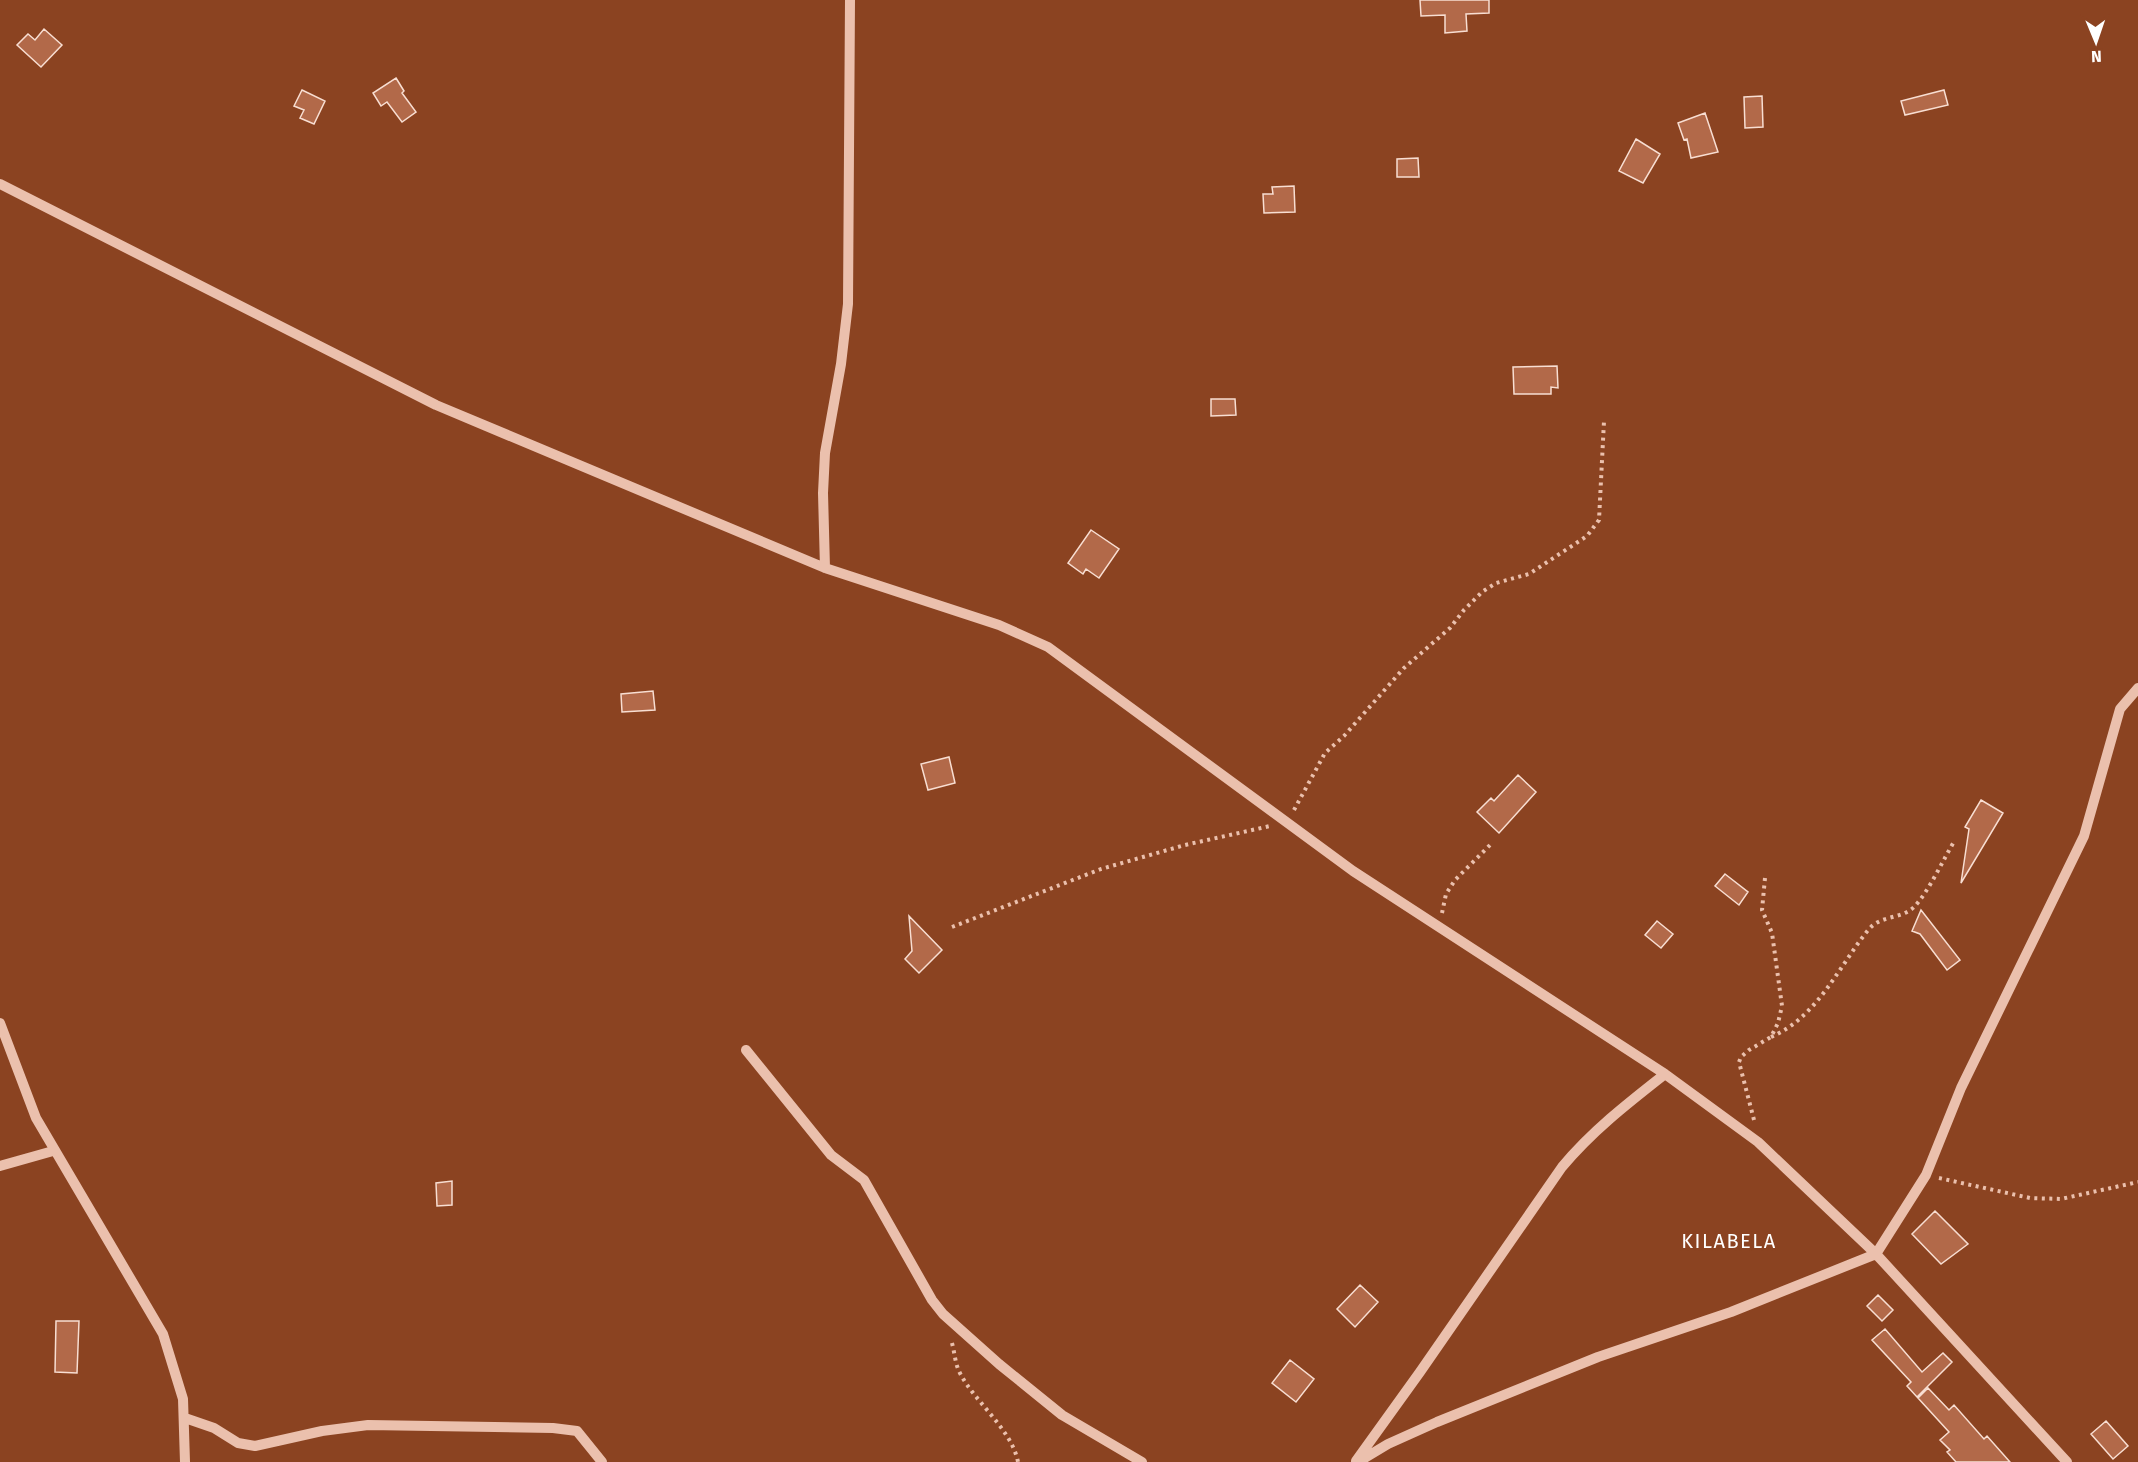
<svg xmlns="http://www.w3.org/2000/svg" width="2138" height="1462" font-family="'Fira Sans',sans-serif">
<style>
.building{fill:#b26949;stroke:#f8ded2;stroke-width:1.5}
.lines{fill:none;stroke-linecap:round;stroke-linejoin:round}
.path{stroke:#ebc0ad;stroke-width:4;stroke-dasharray:3 4.5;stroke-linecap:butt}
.minor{stroke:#ebc0ad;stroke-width:10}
.labels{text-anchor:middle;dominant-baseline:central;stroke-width:6;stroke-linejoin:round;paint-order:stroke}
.quarter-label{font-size:20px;letter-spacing:1.5px;fill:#fff;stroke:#8b4321}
</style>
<rect width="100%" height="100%" fill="#8b4321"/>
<path class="building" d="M1420,0H1489V13L1466,14L1467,31L1445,33V15L1421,16Z
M44,29L62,45L41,67L17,45L28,34L35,40Z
M396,78L404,91L402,93L416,112L402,122L387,102L381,106L373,93Z
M302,90L325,101L314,124L300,118L304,110L294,106Z
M1944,90L1948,105L1905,115L1901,101Z
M1762,96L1763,127L1745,128L1744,97Z
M1705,113L1718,152L1691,158L1687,139L1684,140L1678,123Z
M1636,139L1660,154L1643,183L1619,171Z
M1418,158L1419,177H1397V159Z
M1294,186L1295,212L1264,213L1263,194H1273L1272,187Z
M1557,366L1558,388L1551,387V394H1514L1513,367Z
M1211,399H1235L1236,415L1211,416Z
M1091,530L1119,549L1099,578L1086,569L1083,574L1068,563Z
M653,691L655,710L622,712L621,694Z
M949,757L955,783L928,790L921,764Z
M1518,775L1536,792L1499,833L1477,812L1491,798L1494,801Z
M1981,800L2003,813L1961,883L1969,829L1965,827Z
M1725,874L1748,892L1739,905L1715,886Z
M1921,910L1960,960L1947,970L1920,934L1912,931Z
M909,916L942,950L919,973L905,959L912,951Z
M1657,921L1673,934L1661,948L1645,935Z
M452,1181V1205L437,1206L436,1183Z
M1935,1211L1968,1244L1941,1264L1912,1234Z
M1360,1285L1378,1302L1355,1327L1337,1309Z
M1878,1295L1893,1310L1882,1321L1867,1306Z
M56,1321H79L77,1373L55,1372Z
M1885,1329L1922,1372L1943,1353L1952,1362L1917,1397L1907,1386L1911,1382L1872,1340Z
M1290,1360L1314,1379L1296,1402L1272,1383Z
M1928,1388L1949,1410L1954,1405L1984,1439L1987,1436L2010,1462H1956L1947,1452L1950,1450L1940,1440L1949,1432L1918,1398Z
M2106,1421L2128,1446L2113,1459L2091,1434Z"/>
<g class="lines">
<path class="path" d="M1294,810L1325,753L1344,736L1404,668L1450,628L1464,610L1482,592L1496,583L1529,574L1587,536L1599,520L1604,421
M1442,913L1446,894L1455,880L1491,844
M952,927L1101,869L1185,845L1270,826
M1771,1037C1818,1017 1838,967 1869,929C1881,915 1902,919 1914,907C1928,893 1944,858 1955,840
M1754,1120L1739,1062L1741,1057L1749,1050L1771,1037L1778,1023L1782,1006L1772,933L1762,910L1765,878
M1939,1178L2030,1198L2061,1199L2138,1182
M952,1343C955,1354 955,1365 961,1375C976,1403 1012,1430 1018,1462"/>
<path class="minor" d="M0,184L436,405L825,568L999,625L1048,647L1353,871L1665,1074L1758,1142L1876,1254L2067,1462
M825,568L823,493L825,453L841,364L848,304L850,0
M0,1023L36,1118L163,1334L183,1399L185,1462
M746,1050L831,1155L864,1180L932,1300L943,1314L999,1364L1062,1415L1142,1462
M0,1166L53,1151
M185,1418L214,1428L238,1443L255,1446L322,1431L368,1425L553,1428L577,1431L602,1462
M1356,1461L1420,1372L1562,1167C1592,1131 1628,1103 1665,1074
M1358,1462L1388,1444L1437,1422L1598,1357L1731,1312L1876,1254L1926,1175L1961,1088L2084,836L2120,709L2138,688"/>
</g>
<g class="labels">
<g class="quarter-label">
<text x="1729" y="1241">KILABELA</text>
</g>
</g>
<g transform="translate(2096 42) rotate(178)" stroke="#8b4321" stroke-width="4.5" paint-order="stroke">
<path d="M0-4.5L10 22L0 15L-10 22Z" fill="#ffffff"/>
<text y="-9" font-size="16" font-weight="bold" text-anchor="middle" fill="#ffffff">N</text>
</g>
</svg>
